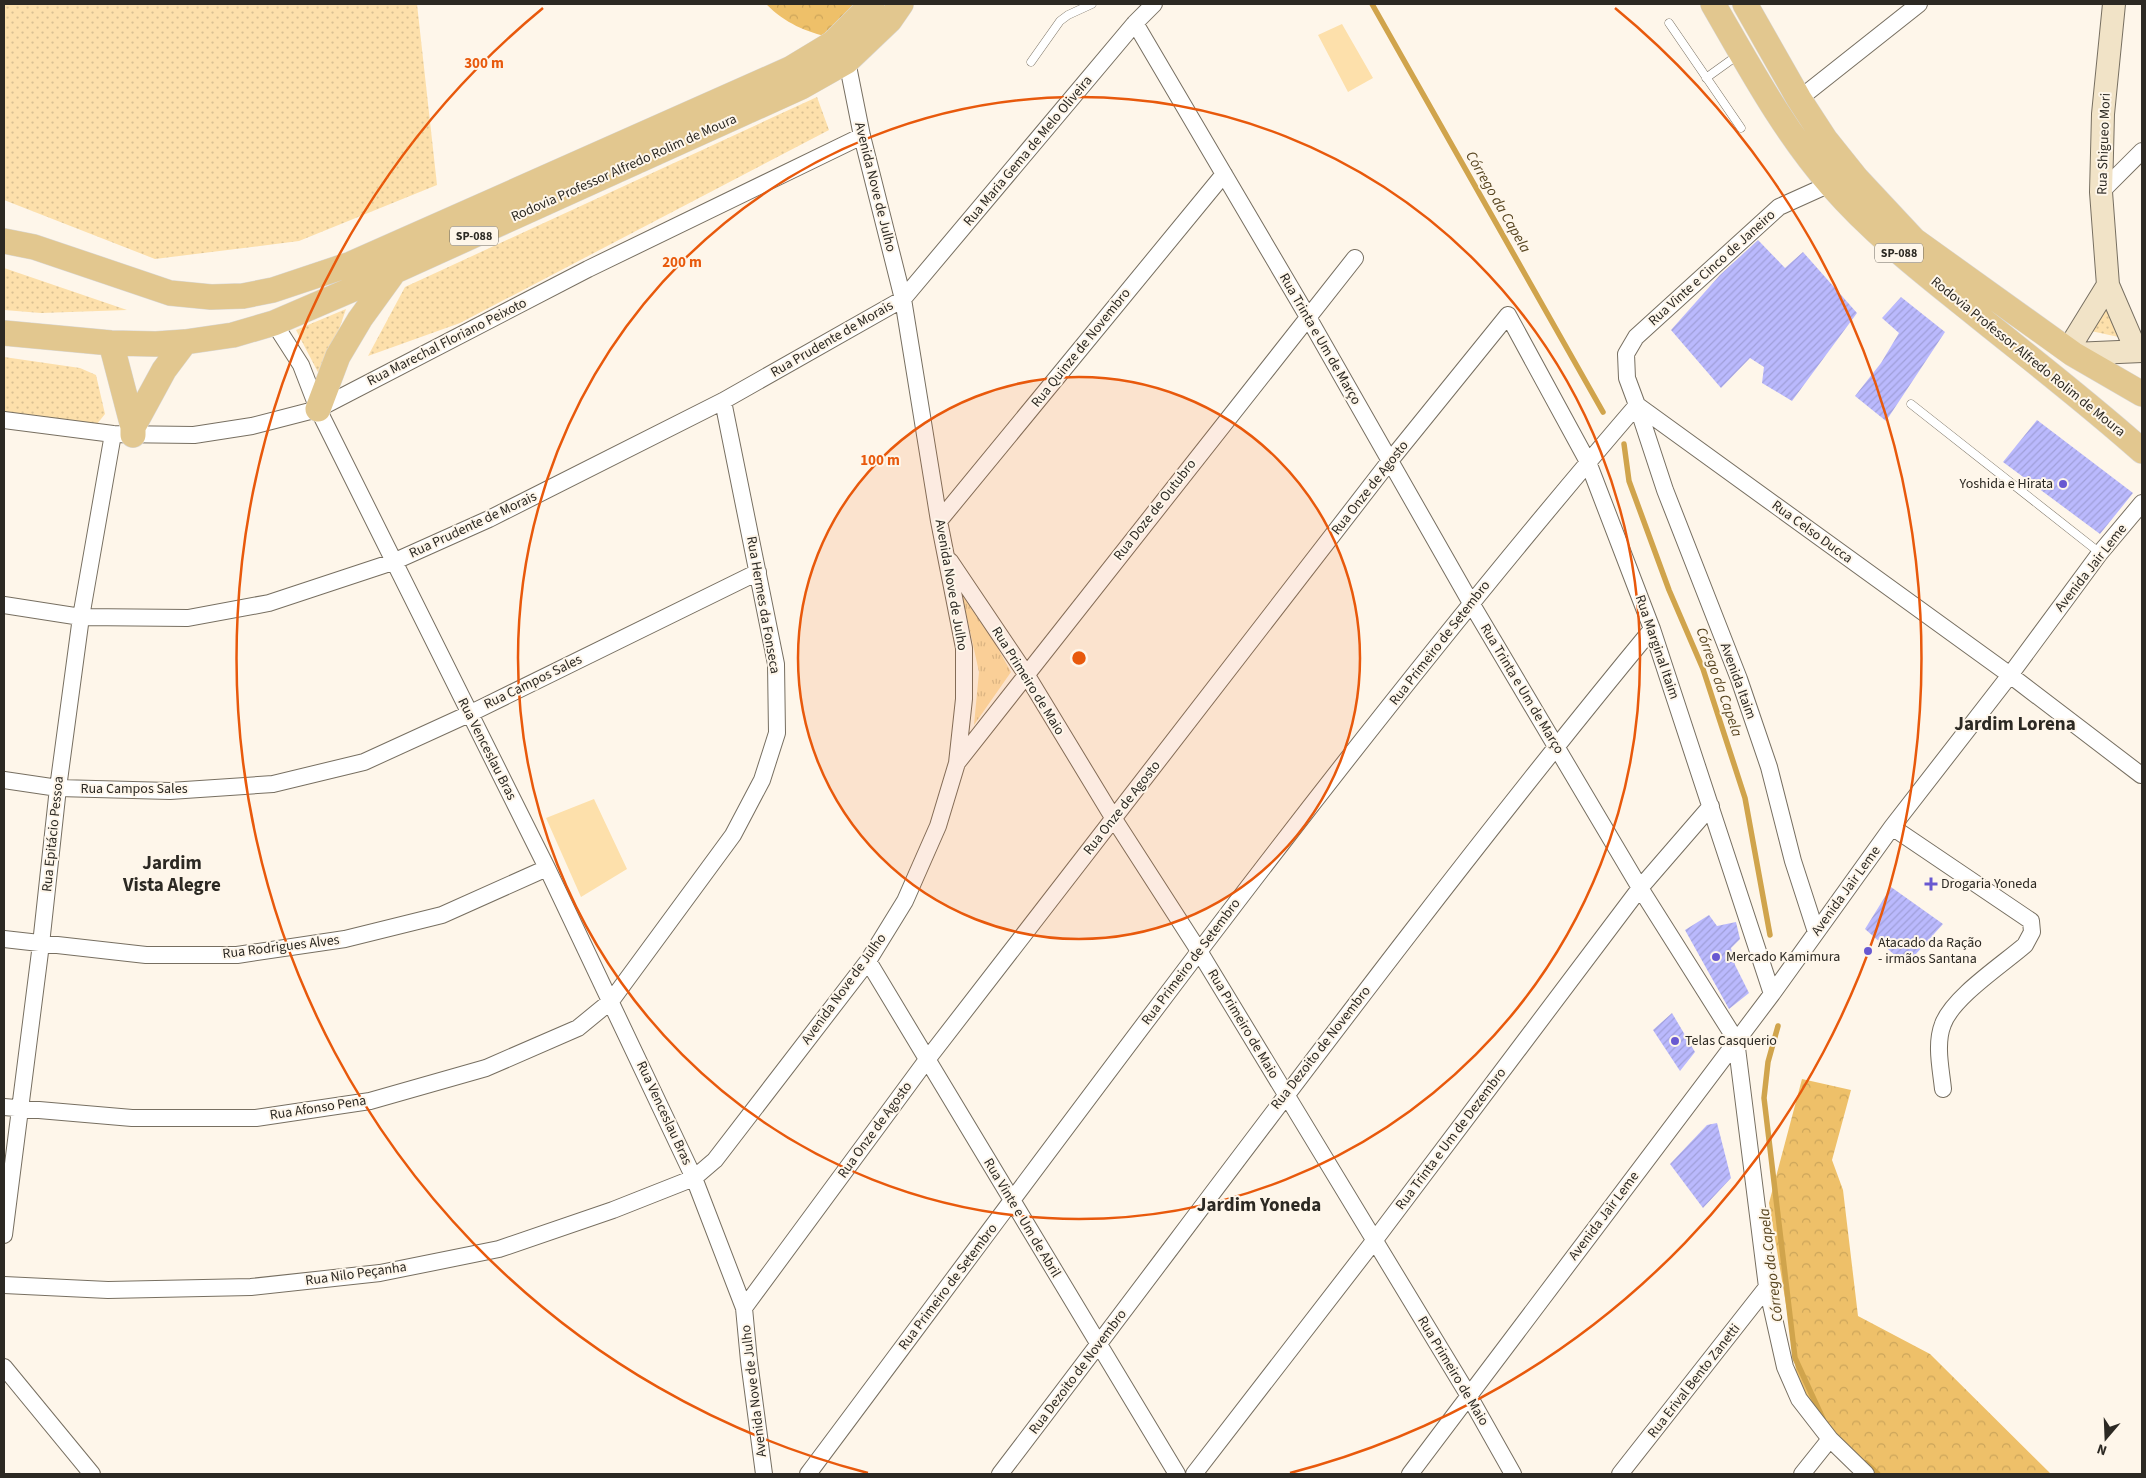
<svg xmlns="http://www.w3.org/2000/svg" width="2146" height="1478" font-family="'Source Sans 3',sans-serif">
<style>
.grass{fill:url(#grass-dots)}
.forest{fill:url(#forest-crowns)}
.park{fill:url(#park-tufts)}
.garden{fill:#fde0ab}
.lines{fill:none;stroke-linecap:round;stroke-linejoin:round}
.stream{stroke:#d0a44c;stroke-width:5.5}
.building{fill:url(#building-hatch)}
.lane-casing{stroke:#776f61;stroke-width:9}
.street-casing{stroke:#776f61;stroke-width:18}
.secondary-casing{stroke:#776f61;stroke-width:24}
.primary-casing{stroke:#d9d8d7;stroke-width:26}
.lane{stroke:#fff;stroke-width:8}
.street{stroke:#fff;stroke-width:16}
.secondary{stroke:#f1e3c7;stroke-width:22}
.primary{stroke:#e2c78f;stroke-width:25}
.ring{fill:none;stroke:#e8590c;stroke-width:2.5}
.poi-dot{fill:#6858d1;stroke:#fef6ea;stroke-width:2}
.labels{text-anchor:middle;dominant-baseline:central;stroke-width:4;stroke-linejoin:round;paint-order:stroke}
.shield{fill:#fef6ea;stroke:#6b665f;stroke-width:1}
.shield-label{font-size:12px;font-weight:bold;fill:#2c2923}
.street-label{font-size:14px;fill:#2c2923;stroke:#fef6ea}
.poi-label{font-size:14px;fill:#2c2923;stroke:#fef6ea;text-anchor:start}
.water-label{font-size:15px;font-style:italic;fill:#56431e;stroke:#fef6ea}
.district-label{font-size:19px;font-weight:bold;fill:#2c2923;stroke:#fef6ea}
.centre{fill:#e8590c;stroke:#fef6ea;stroke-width:2.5}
.ring-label{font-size:15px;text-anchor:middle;font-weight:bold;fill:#e8590c;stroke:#fef6ea;stroke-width:4;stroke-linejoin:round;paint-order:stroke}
</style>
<defs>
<pattern id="grass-dots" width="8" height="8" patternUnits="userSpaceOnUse" patternTransform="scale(1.25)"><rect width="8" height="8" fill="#fde0ab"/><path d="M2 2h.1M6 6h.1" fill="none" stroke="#d9c093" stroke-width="1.8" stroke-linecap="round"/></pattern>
<pattern id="forest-crowns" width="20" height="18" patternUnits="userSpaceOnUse" patternTransform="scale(1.25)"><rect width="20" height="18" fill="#eec069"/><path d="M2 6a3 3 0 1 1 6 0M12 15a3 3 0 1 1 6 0" fill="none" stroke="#cca55b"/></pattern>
<pattern id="park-tufts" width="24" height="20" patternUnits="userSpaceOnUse" patternTransform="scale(1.25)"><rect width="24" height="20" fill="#fde0ab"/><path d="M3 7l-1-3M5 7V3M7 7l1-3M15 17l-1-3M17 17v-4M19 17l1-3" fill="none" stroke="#d9c093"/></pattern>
<pattern id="building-hatch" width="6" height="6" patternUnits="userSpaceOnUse" patternTransform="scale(1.25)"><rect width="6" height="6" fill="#bab9fd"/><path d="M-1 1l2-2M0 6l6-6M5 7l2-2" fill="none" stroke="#a09fd9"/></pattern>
</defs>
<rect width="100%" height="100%" fill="#fef6ea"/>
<path class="grass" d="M4,4H417L437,185L299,241L155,259L4,200Z
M817,97L829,130L460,323L368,356L405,287Z
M4,268L7,269L127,310L41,313L4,310Z
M2107,304L2123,338L2091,331Z
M346,309L322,380L296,330Z
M4,357L80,368L96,375L105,414L93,429L4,418Z"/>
<path class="forest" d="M766,4H862L831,38C805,31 786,24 766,4Z
M1802,1079L1851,1090L1832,1160L1843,1190L1858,1316L1930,1354L2051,1474H1868L1797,1395L1795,1358L1769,1203Z"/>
<path class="park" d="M962,595L995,643L1011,672L974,725L979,672Z"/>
<path class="garden" d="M1342,24L1373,78L1348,92L1318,35Z
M594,799L627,869L581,897L546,818Z"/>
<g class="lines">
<path class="stream" d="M1372,4L1603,412
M1624,444L1629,481L1669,590L1703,669L1745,798L1770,935
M1778,1026L1768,1062L1764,1098L1795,1358L1823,1419
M1866,1463L1878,1474"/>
</g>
<path class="building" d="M1758,240L1785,268L1803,252L1857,313L1792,401L1762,383L1764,367L1750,358L1721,388L1671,330L1720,275Z
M1901,297L1945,332L1886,421L1855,396L1881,363L1899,333L1882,318Z
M2037,420L2133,493L2100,534L2003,462Z
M1891,887L1943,924L1906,965L1865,929Z
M1709,915L1717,926L1736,922L1740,939L1731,948L1735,965L1749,993L1729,1009L1685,930Z
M1672,1013L1695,1052L1680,1071L1653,1030Z
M1717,1123L1731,1178L1703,1208L1670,1164L1707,1125Z"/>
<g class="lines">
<defs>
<path id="lane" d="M1669,23L1741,128
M1031,62L1060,21L1068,15L1092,4
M1706,78L1738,55
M1911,404L2100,553"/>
<path id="street" d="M1135,23L1308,317L1471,603L1640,888L1736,1040L1767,1287L1785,1367L1799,1399L1830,1439L1866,1474
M1799,99L1919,4
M1830,184L1779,207L1636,337L1626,354L1627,378L1637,405L2010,675L2141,775L2142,773
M2101,192L2142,151
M274,323L301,365L318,409L547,868L694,1178L744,1308L749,1361L764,1474
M1637,405L1665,490L1739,679L1769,767L1793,861L1816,932
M4,420L113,434L194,435L252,426L318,409L588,269L862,136
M939,521L1224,174
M950,561L1026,674L1114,819L1199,951L1469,1396L1513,1474
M4,605L81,617L188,618L269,603L393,562L489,519L723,401L903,299L1135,23L1154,4
M957,763L1355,258
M4,780L58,788L170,791L273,784L364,762L469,714L758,572
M1892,827L2031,921L2032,932L2025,945C2002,965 1953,997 1943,1024C1935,1044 1941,1069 1943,1089
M4,939L146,955H237L345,939L442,915L547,868
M868,961L1177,1474
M4,1107L132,1118H256L370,1101L486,1068L578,1028L611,1001L733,835L762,780L777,733L776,664L723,401
M4,1235L41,944L58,788L81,617L113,434
M4,1285L108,1290L251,1287L380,1273L499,1249L613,1210L694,1178L715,1160L868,961L905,901L938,826L957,763L964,699V648L939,521L903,299L862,136L847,61
M744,1308L926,1061L1389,462L1508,315L1588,462L1652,629L1772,994
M4,1367L92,1474
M808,1474C1078,1113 1343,747 1637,405
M1000,1474C1216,1191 1425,904 1652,629
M1194,1474L1374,1241L1640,888L1711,806
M1410,1474L1772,994L1892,827L2010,675L2100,553L2142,503
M1620,1474L1767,1287
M1802,1474L1830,1439"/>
<path id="secondary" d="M2114,4L2103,114L2101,192L2108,285L2136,350
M2068,350L2108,285
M2073,354L2142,351"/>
<path id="primary" d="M1713,4C1749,66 1783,130 1831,185C1872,232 1920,270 1969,309C2027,356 2086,401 2142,451
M1745,4L1799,99L1825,139L1857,179L1914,240L2073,354L2142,394
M4,241L34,247L170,293L211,297L243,296L273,290L351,264L790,69L833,43L872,4
M4,333L111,343L156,344L185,342L233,335L274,323L395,271L801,87L847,61L890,20L901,4
M111,343L133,427V435
M318,409L338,356L360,319L394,272
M133,427L164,370L185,342"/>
</defs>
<use href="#lane" class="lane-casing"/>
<use href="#street" class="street-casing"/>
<use href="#secondary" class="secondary-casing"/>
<use href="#primary" class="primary-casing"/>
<use href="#lane" class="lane"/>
<use href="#street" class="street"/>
<use href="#secondary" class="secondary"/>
<use href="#primary" class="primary"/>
</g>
<circle cx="1079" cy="658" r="281" fill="#e8590c" fill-opacity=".12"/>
<g class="ring">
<circle cx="1079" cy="658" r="281"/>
<circle cx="1079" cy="658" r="561"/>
<path d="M868 1473A842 842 0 0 1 543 8M1615 8A842 842 0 0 1 1290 1473"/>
</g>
<g class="poi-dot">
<circle cx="2063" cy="484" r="5"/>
<path d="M1928.5 876.5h5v5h5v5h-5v5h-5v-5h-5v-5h5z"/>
<circle cx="1868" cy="951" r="5"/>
<circle cx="1716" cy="957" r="5"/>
<circle cx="1675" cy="1041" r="5"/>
</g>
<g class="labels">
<g class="shield">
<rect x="450" y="226.5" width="48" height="19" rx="4"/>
<rect x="1875" y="243.5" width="48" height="19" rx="4"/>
</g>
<g class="shield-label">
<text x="474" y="236">SP-088</text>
<text x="1899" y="253">SP-088</text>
</g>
<g class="street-label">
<text transform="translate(2104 144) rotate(-88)">Rua Shigueo Mori</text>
<text transform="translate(1028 151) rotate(-50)">Rua Maria Gema de Melo Oliveira</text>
<text transform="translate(624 168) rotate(-24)">Rodovia Professor Alfredo Rolim de Moura</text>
<text transform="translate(875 187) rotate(76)">Avenida Nove de Julho</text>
<text transform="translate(1712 268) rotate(-42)">Rua Vinte e Cinco de Janeiro</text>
<text transform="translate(832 339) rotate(-30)">Rua Prudente de Morais</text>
<text transform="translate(1320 339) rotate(60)">Rua Trinta e Um de Março</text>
<text transform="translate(447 342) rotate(-27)">Rua Marechal Floriano Peixoto</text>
<text transform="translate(1081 348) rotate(-51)">Rua Quinze de Novembro</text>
<text transform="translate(2028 357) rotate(39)">Rodovia Professor Alfredo Rolim de Moura</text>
<text transform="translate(1370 488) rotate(-52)">Rua Onze de Agosto</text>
<text transform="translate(1155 510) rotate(-52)">Rua Doze de Outubro</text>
<text transform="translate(473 525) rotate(-25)">Rua Prudente de Morais</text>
<text transform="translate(1812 532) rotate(36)">Rua Celso Ducca</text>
<text transform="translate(2091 568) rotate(-52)">Avenida Jair Leme</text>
<text transform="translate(951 585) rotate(80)">Avenida Nove de Julho</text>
<text transform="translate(763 605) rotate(80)">Rua Hermes da Fonseca</text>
<text transform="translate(1440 643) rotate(-52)">Rua Primeiro de Setembro</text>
<text transform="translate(1657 647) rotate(71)">Rua Marginal Itaim</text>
<text transform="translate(1028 681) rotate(58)">Rua Primeiro de Maio</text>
<text transform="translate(1738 681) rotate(70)">Avenida Itaim</text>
<text transform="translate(533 682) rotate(-26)">Rua Campos Sales</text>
<text transform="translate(1522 689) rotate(59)">Rua Trinta e Um de Março</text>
<text transform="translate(487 749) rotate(63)">Rua Venceslau Bras</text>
<text x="134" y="789">Rua Campos Sales</text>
<text transform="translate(1122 808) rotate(-52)">Rua Onze de Agosto</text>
<text transform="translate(53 834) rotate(-84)">Rua Epitácio Pessoa</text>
<text transform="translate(1846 891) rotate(-54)">Avenida Jair Leme</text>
<text transform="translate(281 947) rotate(-7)">Rua Rodrigues Alves</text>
<text transform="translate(1191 962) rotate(-53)">Rua Primeiro de Setembro</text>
<text transform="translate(844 989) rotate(-54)">Avenida Nove de Julho</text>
<text transform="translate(1243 1024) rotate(59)">Rua Primeiro de Maio</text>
<text transform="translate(1321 1048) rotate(-52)">Rua Dezoito de Novembro</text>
<text transform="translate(318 1108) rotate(-9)">Rua Afonso Pena</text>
<text transform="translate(664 1113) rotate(65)">Rua Venceslau Bras</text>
<text transform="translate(875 1130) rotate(-54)">Rua Onze de Agosto</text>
<text transform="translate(1451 1139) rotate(-53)">Rua Trinta e Um de Dezembro</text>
<text transform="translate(1604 1216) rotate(-53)">Avenida Jair Leme</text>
<text transform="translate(1022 1218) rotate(59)">Rua Vinte e Um de Abril</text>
<text transform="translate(356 1274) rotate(-8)">Rua Nilo Peçanha</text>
<text transform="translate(948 1287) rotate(-53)">Rua Primeiro de Setembro</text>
<text transform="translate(1453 1371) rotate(59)">Rua Primeiro de Maio</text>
<text transform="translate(1078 1372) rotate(-53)">Rua Dezoito de Novembro</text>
<text transform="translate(1694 1381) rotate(-52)">Rua Erival Bento Zanetti</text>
<text transform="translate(754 1391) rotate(-97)">Avenida Nove de Julho</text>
</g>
<g class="poi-label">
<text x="2053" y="484" text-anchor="end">Yoshida e Hirata</text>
<text x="1941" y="884">Drogaria Yoneda</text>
<text x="1878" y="943">Atacado da Ração<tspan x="1878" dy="16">- irmãos Santana</tspan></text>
<text x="1726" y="957">Mercado Kamimura</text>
<text x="1685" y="1041">Telas Casquerio</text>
</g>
<g class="water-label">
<text transform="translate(1498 202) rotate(60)">Córrego da Capela</text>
<text transform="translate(1719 682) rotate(71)">Córrego da Capela</text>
<text transform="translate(1771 1265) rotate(-97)">Córrego da Capela</text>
</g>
<g class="district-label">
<text x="2015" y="724">Jardim Lorena</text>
<text x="172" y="863">Jardim<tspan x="172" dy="22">Vista Alegre</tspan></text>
<text x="1259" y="1205">Jardim Yoneda</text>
</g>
</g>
<circle cx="1079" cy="658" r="8" class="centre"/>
<g class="ring-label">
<text x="484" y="68">300 m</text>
<text x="682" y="267">200 m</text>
<text x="880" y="465">100 m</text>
</g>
<rect width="2146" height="1478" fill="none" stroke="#2c2923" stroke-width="10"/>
<g transform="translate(2106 1438) rotate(199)" stroke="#fef6ea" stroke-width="4" paint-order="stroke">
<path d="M0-4L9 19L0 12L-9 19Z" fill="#2c2923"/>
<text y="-8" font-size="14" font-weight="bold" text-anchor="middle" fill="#2c2923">N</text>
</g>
</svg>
